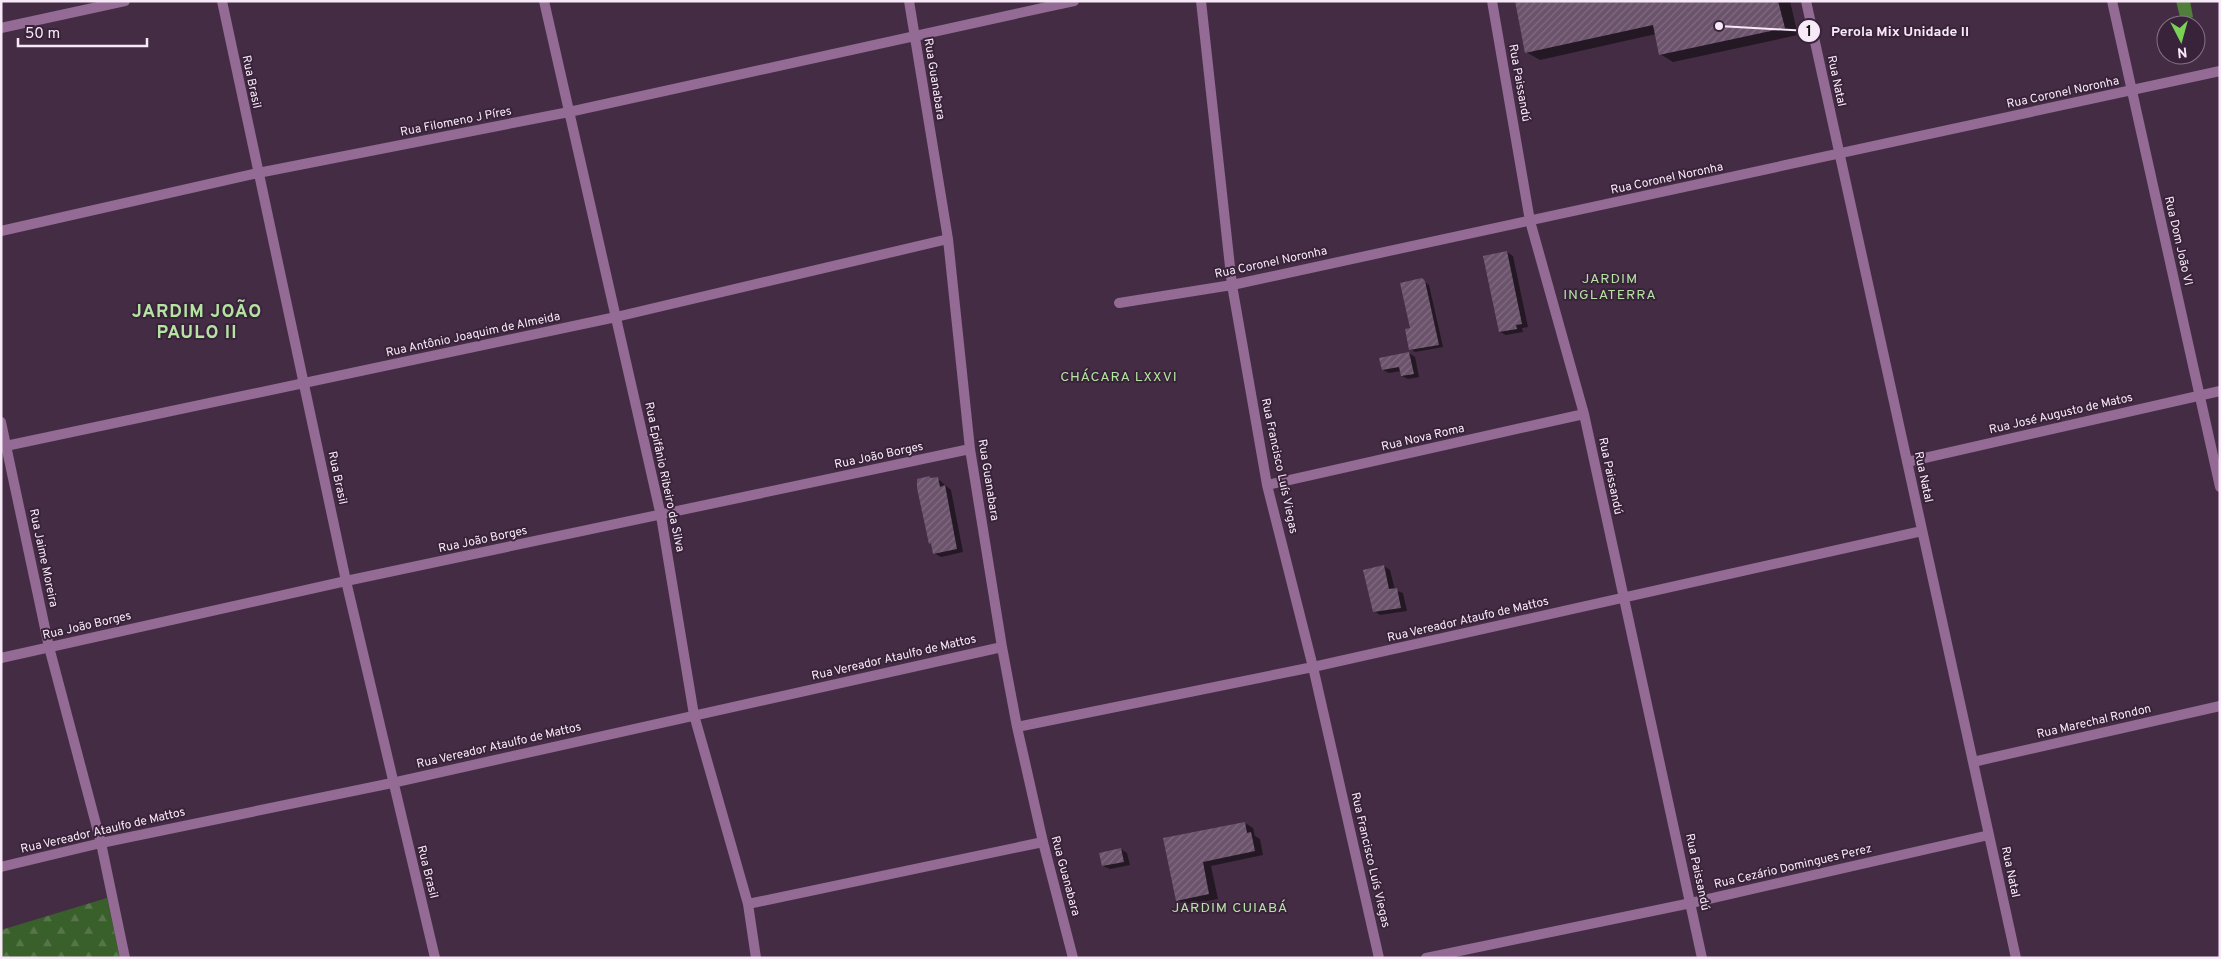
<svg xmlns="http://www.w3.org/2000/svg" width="2221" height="959" font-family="Overpass,sans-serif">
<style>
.forest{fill:url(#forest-firs)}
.water{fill:#4f7f3b}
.shadow{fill:#0007}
.building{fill:url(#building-hatch)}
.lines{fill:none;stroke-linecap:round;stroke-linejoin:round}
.street{stroke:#936b94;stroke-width:10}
.labels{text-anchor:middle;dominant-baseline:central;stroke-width:4;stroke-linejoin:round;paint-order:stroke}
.street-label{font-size:12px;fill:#f8e9f8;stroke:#39233a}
.neighbourhood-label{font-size:14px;letter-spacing:1px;fill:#b4e3a2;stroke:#39233a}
.district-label{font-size:18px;font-weight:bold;letter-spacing:1px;fill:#b4e3a2;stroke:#39233a}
.leader{fill:none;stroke:#f8e9f8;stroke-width:2}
.callout-dot{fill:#f8e9f8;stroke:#39233a;stroke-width:2}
.mark-label{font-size:15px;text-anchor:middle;font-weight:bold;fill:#111}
.callout-label{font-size:14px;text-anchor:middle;font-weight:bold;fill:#f8e9f8;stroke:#39233a;stroke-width:4;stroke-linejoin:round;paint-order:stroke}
</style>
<defs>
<pattern id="forest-firs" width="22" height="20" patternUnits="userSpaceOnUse" patternTransform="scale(1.25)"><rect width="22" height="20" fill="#395f2a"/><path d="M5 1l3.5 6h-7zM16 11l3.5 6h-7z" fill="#56764a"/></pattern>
<pattern id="building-hatch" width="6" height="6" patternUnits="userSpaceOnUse" patternTransform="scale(1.25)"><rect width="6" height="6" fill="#6b536c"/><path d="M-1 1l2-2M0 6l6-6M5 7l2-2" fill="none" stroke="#816c82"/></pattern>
</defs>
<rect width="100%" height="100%" fill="#442d44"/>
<path class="forest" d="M107,898L120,958H1V930Z"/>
<path class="water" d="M2176,1H2190L2193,17L2181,21Z"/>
<path class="shadow" d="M1517,1H1790L1798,35L1673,62L1660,54L1656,34L1540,60L1526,52Z
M1507,252L1513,256L1528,327L1522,328L1523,332L1506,335L1500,332Z
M1422,280L1429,285L1443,347L1415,352L1411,349Z
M1409,353L1415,357L1419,377L1408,379L1402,376L1401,371L1389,373L1383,370Z
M937,478L951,490L963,552L941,557L934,553Z
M1384,566L1390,570L1395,590L1403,593L1407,611L1380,615L1374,611Z
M1245,823L1253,828L1255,836L1260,839L1263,855L1211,866L1218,899L1186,905L1177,900L1165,839Z
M1121,849L1127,853L1130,865L1110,869L1103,866Z"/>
<path class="building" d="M1515,1H1778L1785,28L1659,55L1653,25L1525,53Z
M1507,251L1522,324L1516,325L1517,329L1499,332L1483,256Z
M1422,278L1425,281L1439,345L1409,350L1405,329L1410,328L1400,283Z
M1409,352L1414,374L1401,376L1399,367L1382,370L1379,358Z
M930,476V478L938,477L940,487L945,485L957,549L933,554L931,543L929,544L917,488V479Z
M1384,565L1389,589L1397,588L1401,608L1373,612L1363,570Z
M1245,822L1247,833L1251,832L1255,851L1203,862L1209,894L1176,901L1163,838Z
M1121,848L1124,862L1102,866L1099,853Z"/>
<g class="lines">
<path class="street" d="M222,1L346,581L435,958
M544,1L661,516L694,715L748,904L756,958
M909,1L948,239L970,449L1002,647L1017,727L1043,842L1073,958
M1201,1L1232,285L1267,485L1313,667L1379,958
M1492,1L1530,221L1584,414L1702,958
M1806,1L2016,958
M2112,1L2220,487
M1,28L125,1
M1,231L258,173L569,112L1074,1
M1119,303L1232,285L2220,71
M1,422L49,647L101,843L125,958
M1,447L616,317L948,239
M1907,462L2220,391
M1267,485L1584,414
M1,658L346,581L970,449
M1017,727L1313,667L1922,531
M1973,762L2220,706
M1,867L101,843L392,783L1002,647
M748,904L1043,842
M1426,958L1691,903L1989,835"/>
</g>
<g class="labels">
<g class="street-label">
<text transform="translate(934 79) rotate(81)">Rua Guanabara</text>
<text transform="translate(1836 81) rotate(78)">Rua Natal</text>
<text transform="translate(251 82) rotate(78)">Rua Brasil</text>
<text transform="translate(1519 83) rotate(80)">Rua Paissandú</text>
<text transform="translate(2063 93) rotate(-12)">Rua Coronel Noronha</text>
<text transform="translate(456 122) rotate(-11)">Rua Filomeno J Píres</text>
<text transform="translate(1667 179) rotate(-12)">Rua Coronel Noronha</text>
<text transform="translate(2178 241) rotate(77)">Rua Dom João VI</text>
<text transform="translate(1271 263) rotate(-12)">Rua Coronel Noronha</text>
<text transform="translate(473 335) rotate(-12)">Rua Antônio Joaquim de Almeida</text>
<text transform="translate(2061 414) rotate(-13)">Rua José Augusto de Matos</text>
<text transform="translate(1423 438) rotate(-13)">Rua Nova Roma</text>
<text transform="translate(879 456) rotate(-12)">Rua João Borges</text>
<text transform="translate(1279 466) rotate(78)">Rua Francisco Luís Viegas</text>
<text transform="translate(1610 476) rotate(78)">Rua Paissandú</text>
<text transform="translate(664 477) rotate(78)">Rua Epifânio Ribeiro da Silva</text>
<text transform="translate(1923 477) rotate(78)">Rua Natal</text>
<text transform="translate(337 478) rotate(78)">Rua Brasil</text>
<text transform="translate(988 480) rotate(81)">Rua Guanabara</text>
<text transform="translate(483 540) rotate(-12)">Rua João Borges</text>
<text transform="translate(43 558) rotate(78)">Rua Jaime Moreira</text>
<text transform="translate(1468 620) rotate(-13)">Rua Vereador Ataufo de Mattos</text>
<text transform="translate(87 626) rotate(-13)">Rua João Borges</text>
<text transform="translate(894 658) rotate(-13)">Rua Vereador Ataulfo de Mattos</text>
<text transform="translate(2094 722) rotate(-13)">Rua Marechal Rondon</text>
<text transform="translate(499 746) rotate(-13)">Rua Vereador Ataulfo de Mattos</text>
<text transform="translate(103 831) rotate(-13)">Rua Vereador Ataulfo de Mattos</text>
<text transform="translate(1370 860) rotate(77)">Rua Francisco Luís Viegas</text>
<text transform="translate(1793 867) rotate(-13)">Rua Cezário Domingues Perez</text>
<text transform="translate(427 872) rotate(76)">Rua Brasil</text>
<text transform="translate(1697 872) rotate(78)">Rua Paissandú</text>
<text transform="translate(2010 872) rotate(78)">Rua Natal</text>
<text transform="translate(1065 876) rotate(75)">Rua Guanabara</text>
</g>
<g class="neighbourhood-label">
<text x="1610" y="279">JARDIM<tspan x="1610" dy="16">INGLATERRA</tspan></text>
<text x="1119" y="377">CHÁCARA LXXVI</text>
<text x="1230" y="908">JARDIM CUIABÁ</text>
</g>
<g class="district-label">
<text x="197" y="312">JARDIM JOÃO<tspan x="197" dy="21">PAULO II</tspan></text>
</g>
</g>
<path class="leader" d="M1719 26L1809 31"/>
<g class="callout-dot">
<circle cx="1719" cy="26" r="5"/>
<circle cx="1809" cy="31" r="12"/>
</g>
<g class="mark-label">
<text x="1809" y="36">1</text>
</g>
<g class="callout-label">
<text x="1900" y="36">Perola Mix Unidade II</text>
</g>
<rect width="2221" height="959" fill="none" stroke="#f8e9f8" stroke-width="5"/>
<g transform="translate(2181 40) rotate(174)"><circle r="24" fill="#39233a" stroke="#857286"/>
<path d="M0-4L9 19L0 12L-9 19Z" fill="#7bd155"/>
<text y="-8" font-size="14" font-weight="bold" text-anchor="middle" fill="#f8e9f8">N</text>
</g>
<path d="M18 38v8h129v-8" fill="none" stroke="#f8e9f8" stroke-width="2.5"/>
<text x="25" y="38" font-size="15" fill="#f8e9f8" stroke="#39233a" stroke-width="4" paint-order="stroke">50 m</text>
</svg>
